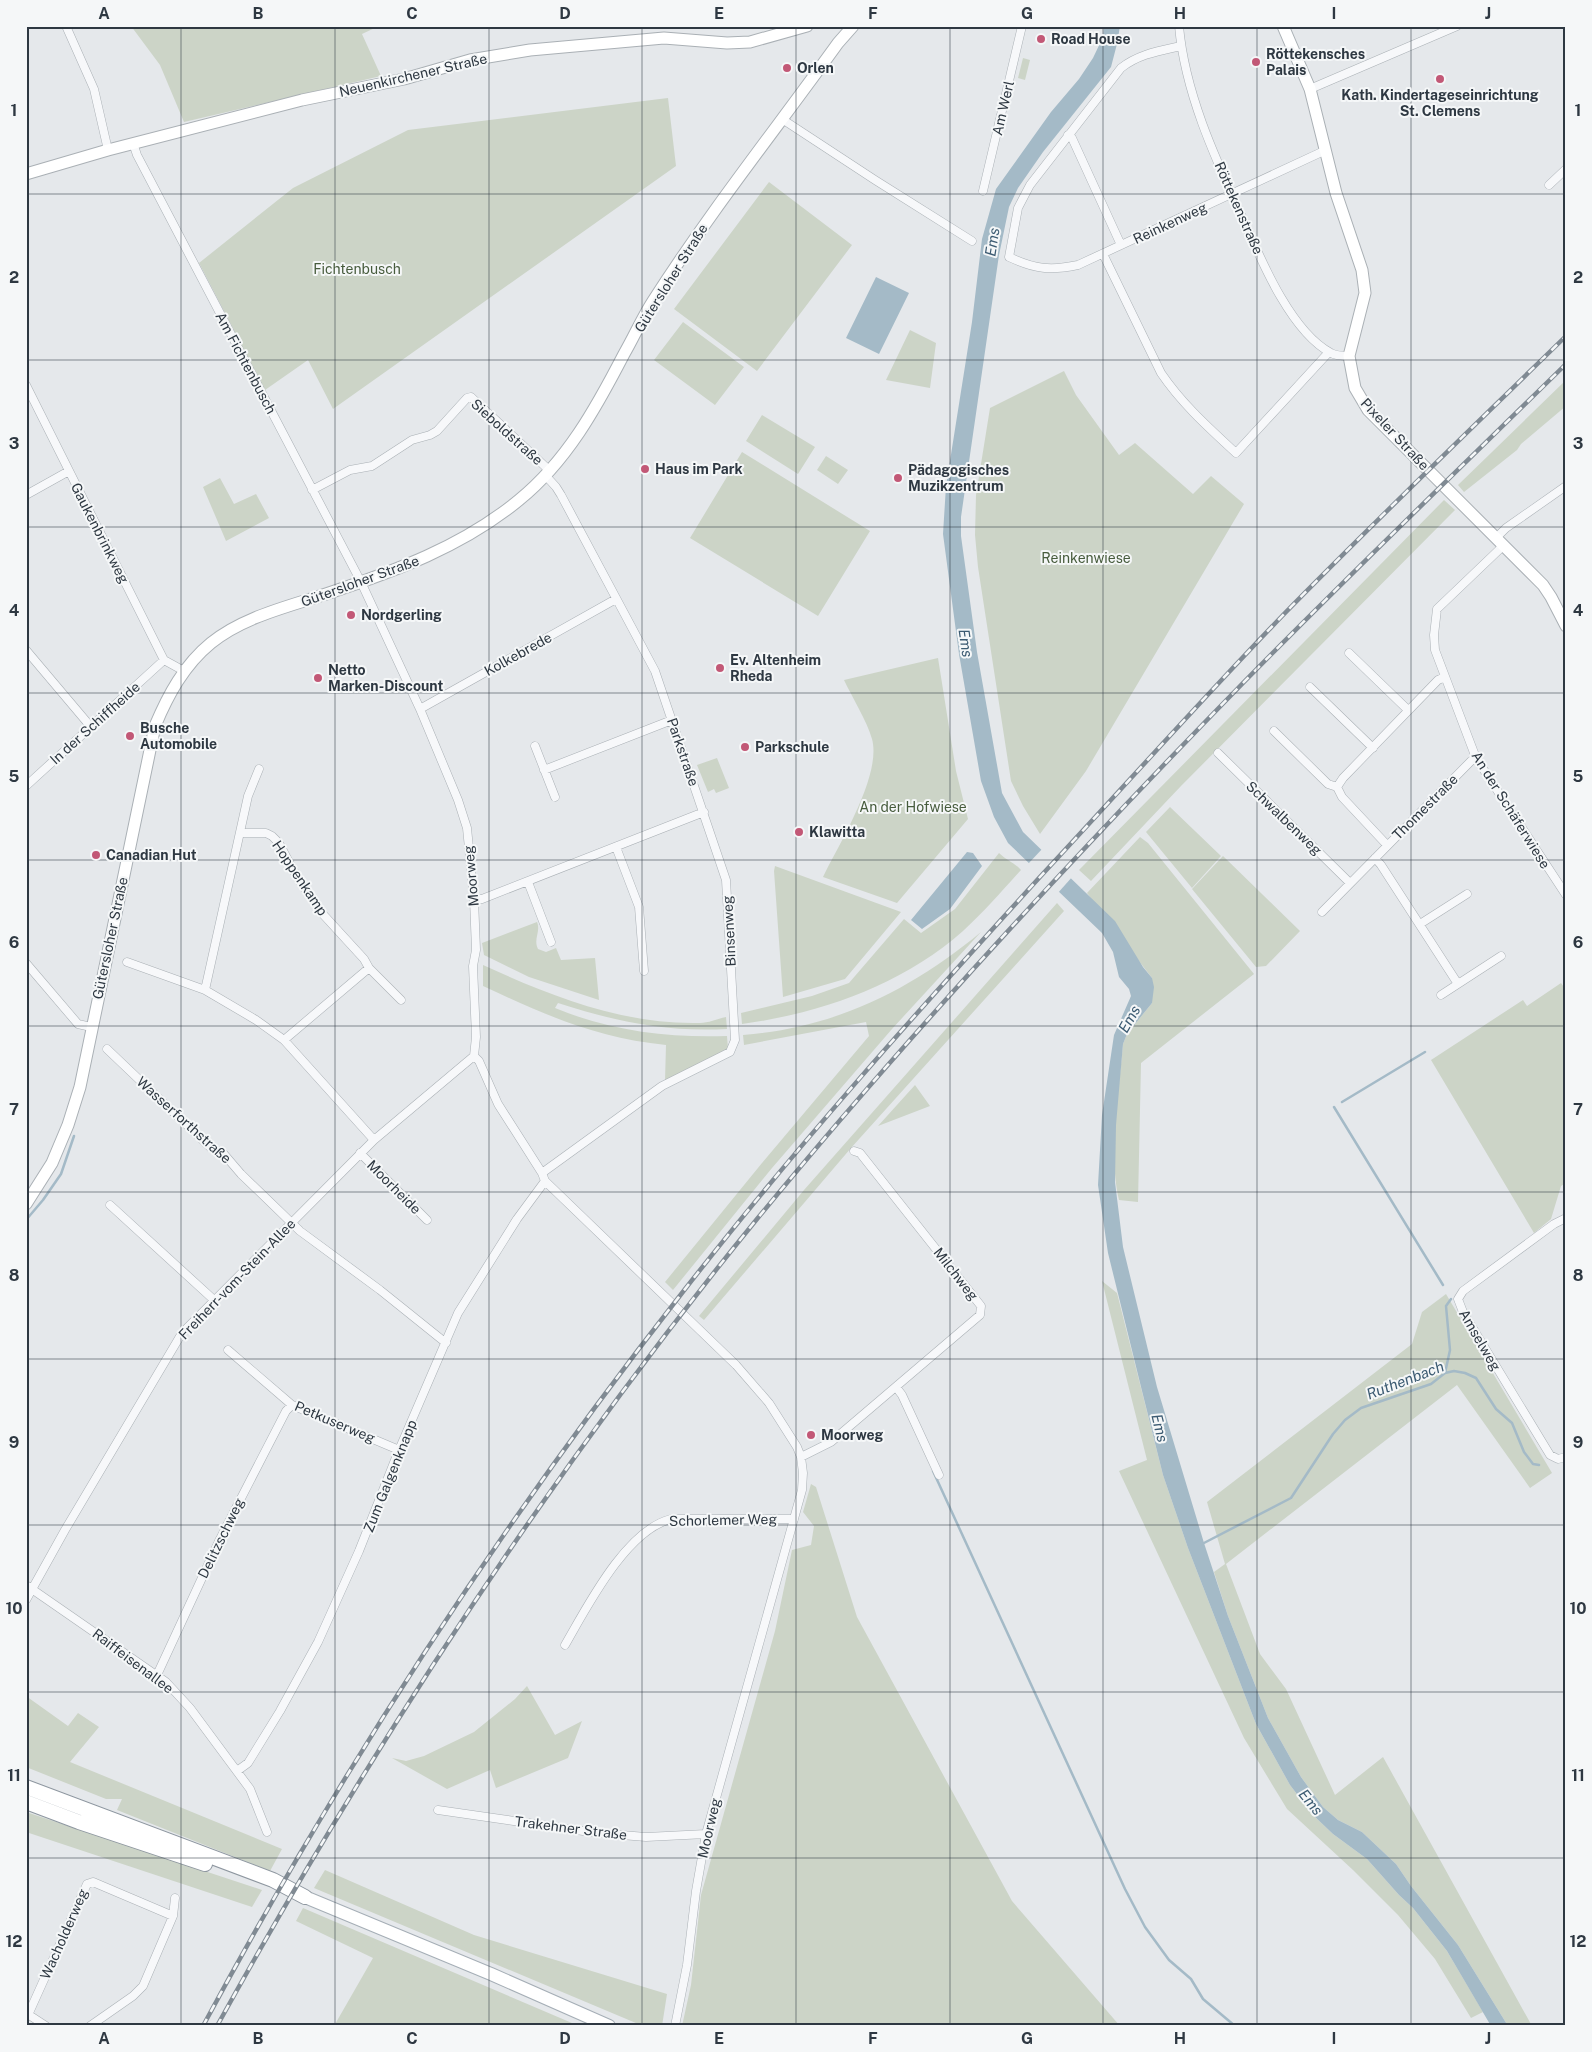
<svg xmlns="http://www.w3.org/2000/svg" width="1592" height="2052" font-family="'Public Sans',sans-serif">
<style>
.green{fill:#ccd4c7}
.water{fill:#a4bac7}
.pier{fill:#e5e8eb}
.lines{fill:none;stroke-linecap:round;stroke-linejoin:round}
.stream{stroke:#a4bac7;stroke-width:2.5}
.street-casing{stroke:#aab0b5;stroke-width:9}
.secondary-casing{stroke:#aab0b5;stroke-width:13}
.primary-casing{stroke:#a5aeb6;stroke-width:14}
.highway-casing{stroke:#8e97a0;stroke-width:16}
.street{stroke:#f7f8fa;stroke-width:8}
.secondary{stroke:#fff;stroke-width:11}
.primary{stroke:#fff;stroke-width:12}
.highway{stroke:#fff;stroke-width:14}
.rail-casing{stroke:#808a93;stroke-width:4.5}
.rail{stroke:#f5f7f8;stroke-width:2.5;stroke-dasharray:8;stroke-linecap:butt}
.grid{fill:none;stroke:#2e3842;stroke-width:1;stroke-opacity:0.55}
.poi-dot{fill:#c25876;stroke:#f5f7f8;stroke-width:2}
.labels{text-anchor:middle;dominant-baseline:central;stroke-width:4;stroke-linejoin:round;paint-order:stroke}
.poi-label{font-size:14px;font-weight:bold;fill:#2e3842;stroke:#f5f7f8;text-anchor:start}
.street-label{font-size:14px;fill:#2e3842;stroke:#f5f7f8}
.park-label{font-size:14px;fill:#475c3d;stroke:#f5f7f8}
.water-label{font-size:15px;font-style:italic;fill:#3c5b72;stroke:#f5f7f8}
.neatline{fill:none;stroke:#2e3842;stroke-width:2}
.grid-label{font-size:16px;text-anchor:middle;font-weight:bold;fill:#2e3842}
</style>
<rect width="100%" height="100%" fill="#e5e8eb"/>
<path class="green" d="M131,26H379L362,34L381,76L184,122L160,65Z
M1023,58L1030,60L1025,80L1018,78Z
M668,98L676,166L333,409L308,360L265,390L199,263L293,188L408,130Z
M769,182L852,245L757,371L674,309Z
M683,322L744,367L715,405L654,360Z
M910,330L936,343L930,388L886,380Z
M1064,371L1076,395L1119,455L1135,443L1193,494L1211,476L1244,504L1086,771L1040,834L1023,806L1011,781L978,567L975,535L976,495L990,408Z
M1566,380V406L1521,444L1517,450L1464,492L1458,485Z
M762,415L815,447L798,474L746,441Z
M742,452L870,531L818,616L690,538Z
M826,456L848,470L838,484L817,470Z
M220,478L234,504L256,494L269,518L226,541L203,487Z
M1444,500L1455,510L1181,786L1091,881L1079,870Z
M938,658L956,771L968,819L897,903L823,877C839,844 882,775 872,739C867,721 852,697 844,680Z
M717,758L729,788L716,793L714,789L708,792L697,765Z
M1170,807L1221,856L1192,888L1146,832Z
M1140,837L1148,843L1254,974L1141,1063L1138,1202L1119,1200C1108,1154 1119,1092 1123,1044L1127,1034L1152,1003V978L1087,893Z
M999,853C1006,860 1015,863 1021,870C1002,891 984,912 963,931C902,985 822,1013 742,1024L741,1013L812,996L849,983L904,919L921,933L955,909Z
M1223,856L1300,931L1266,966L1256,967L1192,889Z
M775,866L901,912L845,979L783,997L774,871Z
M1057,903L1064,911L851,1148L704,1320L699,1316L804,1190Z
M537,922C541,932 533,939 538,949L546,952L556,948L561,960L595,958L599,1000L529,977L484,955L482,943Z
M981,932L892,1029L772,1168L673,1290L665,1282L762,1163L869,1036L866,1022L744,1045L743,1035C835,1028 911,990 981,932Z
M483,965C551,996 624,1025 700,1023C708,1023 717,1019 726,1017L727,1029C665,1032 617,1022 558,1003L555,1008C610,1031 669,1038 727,1036L728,1049L715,1058L665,1081L666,1045C597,1038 545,1015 483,986Z
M1561,983L1566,990V1183L1561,1186L1551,1219L1534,1233L1431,1060L1523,1000L1527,1006Z
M915,1085L930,1106L878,1126Z
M1102,1281L1117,1293L1163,1475L1188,1548L1256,1724L1290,1785L1313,1815L1333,1834L1367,1859L1399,1895L1413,1908L1447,1951L1483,2012L1471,2018L1435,1959L1398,1915L1353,1870L1287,1809L1244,1738L1119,1471L1147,1460Z
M1446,1294L1552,1473L1530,1488L1457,1385L1226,1564L1260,1654L1286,1689L1335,1795L1383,1757L1532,2026H1508L1458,1945L1411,1886L1396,1864L1362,1832L1338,1820L1323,1807L1301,1777L1268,1718L1228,1616L1214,1572L1225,1564L1207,1502L1412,1344L1422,1312Z
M811,1484L816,1487L857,1617L1012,1901L1120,2026H682L691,1985L701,1895L775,1631L792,1550L811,1545L814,1526L803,1512Z
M527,1686L555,1735L582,1721L568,1758L496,1788L490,1770L447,1789L392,1758L406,1761L424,1756L474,1732L515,1699Z
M26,1696L68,1726L78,1713L99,1727L70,1762L282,1849L270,1871L117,1810L122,1799H106L26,1767Z
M26,1812L262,1890L252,1907L26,1832Z
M325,1870L474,1935L667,1994L662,2026H643L314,1888Z
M303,1908L579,2026H334L373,1958L296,1921Z"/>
<path class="water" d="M1104,26H1120L1117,44L1111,67L1043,152L1018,188L1009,207L999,255L961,517V536L977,652L1002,793L1023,832L1115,921L1143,967L1152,978L1154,987L1152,1003L1127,1034L1123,1044L1116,1125L1115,1182L1123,1247L1157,1387L1204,1543L1228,1616L1268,1718L1301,1777L1323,1807L1338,1820L1362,1832L1396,1864L1411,1886L1458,1945L1508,2026H1491L1447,1951L1413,1908L1399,1895L1367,1859L1333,1834L1313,1815L1290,1785L1256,1724L1188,1548L1163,1475L1142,1391L1108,1253L1098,1185L1102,1115L1114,1035L1131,996L1129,989L1119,977L1113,952L1102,933L1008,843L994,817L981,781L959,654L943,534L946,486L972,322L982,239L996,189L1051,112L1079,79L1093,58L1103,37Z
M876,277L909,293L879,354L846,338Z
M967,852L973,853L982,866L950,909L922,929L911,920Z"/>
<path class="pier" d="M1043,848L1073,876L1057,894L1028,864Z"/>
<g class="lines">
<path class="stream" d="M1342,1102L1425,1052
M1334,1107L1443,1285
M26,1220L43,1200L61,1174L74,1136
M1445,1373L1450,1350L1446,1306L1451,1299
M933,1471L1125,1889L1145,1927L1169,1960L1191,1979L1203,1999L1235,2026
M1202,1544L1291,1498L1333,1434L1345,1420L1361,1408L1431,1384L1445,1373L1454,1371L1465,1373L1476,1378L1496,1409L1512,1423L1524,1452L1533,1464L1539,1465"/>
<defs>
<path id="street" d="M66,26L94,89L108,150
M1179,26C1185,94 1216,160 1244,221C1261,260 1291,332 1331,353C1336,356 1343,356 1349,356
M1181,46C1159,51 1139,54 1121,68L1030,185L1018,208L1009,257C1035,269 1050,271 1078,265L1326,150
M1310,89L1457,26
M782,119L875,180L972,241
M1068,135L1072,138L1121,245
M133,143L137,155L361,582L420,709L458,800L467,828L474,899L476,950L473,966L476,1037L474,1056
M1549,185L1566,169
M983,191L1022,26
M1103,254L1161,373C1182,404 1209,428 1236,453L1329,352
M26,385L164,660L184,671
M312,490L350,470L372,466L412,440L430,435L437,431L467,398L471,397L550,471
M26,495L69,471
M1497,537L1506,528L1566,486
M1504,545L1437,609L1434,635L1435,650L1476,758L1566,895
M26,650L91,727
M1349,653L1408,710
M1310,687L1373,748
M420,709L616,599
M1274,731L1328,784L1337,787
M535,746L555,797
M1218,753L1350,883
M544,770L672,720
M26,786L164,660
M240,833H266L272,836L279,843L297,877L320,911L364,959L369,968L401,1000
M1387,845L1342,797L1337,787L1343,778L1438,680L1445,677
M616,847L639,907L644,971
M1375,858L1381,865L1458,984
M528,882L551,942
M474,899H482L704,812
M1322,912L1471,761L1476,758
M1420,924L1467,894
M127,962L205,990L256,1020L284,1040L374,1140
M26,963L78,1024L91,1027
M205,990L248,796L259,769
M1441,995L1501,956
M284,1040L369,968
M107,1049L211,1148L223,1153L241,1174L300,1231L380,1290L446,1343
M474,1056L479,1061L498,1104L542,1173L545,1181L736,1365L769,1403L797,1447L801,1457L803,1473L802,1490L706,1834L696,1891L687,1965L675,2026
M360,1153L427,1220
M542,1173L662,1086L730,1052L735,1040L726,880L655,671L561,495L556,487L546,476
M110,1205L214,1300
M1566,1218L1554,1224L1463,1291L1458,1299L1463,1312L1550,1455L1558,1459L1566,1457
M228,1350L292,1405L399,1450
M896,1387L902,1395L939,1475
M801,1457L831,1442L980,1315L981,1306L860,1153L854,1151
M26,1585L166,1682L190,1708L250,1789L267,1832
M26,1600L65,1530L182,1333L374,1140L474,1056
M565,1645C587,1607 626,1530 671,1519H794
M157,1675L220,1539L286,1411L292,1405
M237,1771L248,1763L280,1711L318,1642L359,1551L399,1450L458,1313L517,1219L545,1181
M438,1810L597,1833L646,1837L706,1834
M26,2013L46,2026
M28,2015L87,1884L93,1882L173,1916
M90,2026L133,1996L143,1986L173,1916L175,1898"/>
<path id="secondary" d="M1283,26L1310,89L1336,193L1362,270L1365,293L1349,356L1355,388L1368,410L1543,585L1551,597L1566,626
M26,174L108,150L302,100L404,79L470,60L530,50L664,38L727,43L750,42L807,26
M26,1204L52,1163L68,1125L80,1087L155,726C168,695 184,665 211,643C243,617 287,607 326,594C395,571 462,547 519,500C567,461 596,408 624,354C634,337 642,318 653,301C710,212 776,129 838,43L853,26"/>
<path id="primary" d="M305,1897L491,1974L609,2026"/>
<path id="highway" d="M26,1787L273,1880L305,1897
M26,1802L79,1822L205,1864"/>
</defs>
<use href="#street" class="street-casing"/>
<use href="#secondary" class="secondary-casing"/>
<use href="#primary" class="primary-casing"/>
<use href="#highway" class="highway-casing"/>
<use href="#street" class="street"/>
<use href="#secondary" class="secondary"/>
<use href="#primary" class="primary"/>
<use href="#highway" class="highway"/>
<defs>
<path id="rail" d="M203,2026C341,1769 502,1523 682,1293C794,1149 916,1013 1039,878C1121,790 1201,700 1285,613C1377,519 1472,428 1566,336
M217,2026C374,1742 552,1470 757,1219C910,1033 1075,855 1243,683C1349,575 1458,470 1566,364"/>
</defs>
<use href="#rail" class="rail-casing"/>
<use href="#rail" class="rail"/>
</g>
<path class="grid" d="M181,26V2026M335,26V2026M489,26V2026M642,26V2026M796,26V2026M950,26V2026M1103,26V2026M1257,26V2026M1411,26V2026M26,194H1566M26,360H1566M26,527H1566M26,693H1566M26,860H1566M26,1026H1566M26,1192H1566M26,1359H1566M26,1525H1566M26,1692H1566M26,1858H1566"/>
<g class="poi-dot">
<circle cx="1041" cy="39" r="5"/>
<circle cx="1256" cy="62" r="5"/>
<circle cx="787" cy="68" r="5"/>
<circle cx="1440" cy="79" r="5"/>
<circle cx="645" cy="469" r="5"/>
<circle cx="898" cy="478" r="5"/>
<circle cx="351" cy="615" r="5"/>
<circle cx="720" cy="668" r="5"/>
<circle cx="318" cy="678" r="5"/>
<circle cx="130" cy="736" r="5"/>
<circle cx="745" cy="747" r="5"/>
<circle cx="799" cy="832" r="5"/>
<circle cx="96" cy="855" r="5"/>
<circle cx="811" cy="1435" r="5"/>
</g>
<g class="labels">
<g class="poi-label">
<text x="1051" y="39">Road House</text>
<text x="1266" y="54">Röttekensches<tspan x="1266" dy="16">Palais</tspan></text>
<text x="797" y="68">Orlen</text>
<text x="1440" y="95" text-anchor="middle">Kath. Kindertageseinrichtung<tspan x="1440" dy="16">St. Clemens</tspan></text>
<text x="655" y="469">Haus im Park</text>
<text x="908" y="470">Pädagogisches<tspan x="908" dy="16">Muzikzentrum</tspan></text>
<text x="361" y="615">Nordgerling</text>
<text x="730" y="660">Ev. Altenheim<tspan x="730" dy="16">Rheda</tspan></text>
<text x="328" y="670">Netto<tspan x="328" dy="16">Marken-Discount</tspan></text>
<text x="140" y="728">Busche<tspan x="140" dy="16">Automobile</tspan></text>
<text x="755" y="747">Parkschule</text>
<text x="809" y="832">Klawitta</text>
<text x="106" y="855">Canadian Hut</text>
<text x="821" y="1435">Moorweg</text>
</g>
<g class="street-label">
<text transform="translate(413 75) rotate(-13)">Neuenkirchener Straße</text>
<text transform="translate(1003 108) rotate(-77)">Am Werl</text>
<text transform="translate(1239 208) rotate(66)">Röttekenstraße</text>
<text transform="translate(1170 223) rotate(-25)">Reinkenweg</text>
<text transform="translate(671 278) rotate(-58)">Gütersloher Straße</text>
<text transform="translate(246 363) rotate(62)">Am Fichtenbusch</text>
<text transform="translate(507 432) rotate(42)">Sieboldstraße</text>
<text transform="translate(1395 434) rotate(47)">Pixeler Straße</text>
<text transform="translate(100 533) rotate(63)">Gaukenbrinkweg</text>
<text transform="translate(360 581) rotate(-20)">Gütersloher Straße</text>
<text transform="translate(518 654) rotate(-29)">Kolkebrede</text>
<text transform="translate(95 723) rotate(-42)">In der Schiffheide</text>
<text transform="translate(683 752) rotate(71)">Parkstraße</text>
<text transform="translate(1425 807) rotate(-45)">Thomestraße</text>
<text transform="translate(1511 810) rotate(58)">An der Schäferwiese</text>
<text transform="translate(1284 818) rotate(44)">Schwalbenweg</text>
<text transform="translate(471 876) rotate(-95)">Moorweg</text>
<text transform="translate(300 878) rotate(56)">Hoppenkamp</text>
<text transform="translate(729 931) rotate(-93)">Binsenweg</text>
<text transform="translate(110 938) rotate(-78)">Gütersloher Straße</text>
<text transform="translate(184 1120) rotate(42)">Wasserforthstraße</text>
<text transform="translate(394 1187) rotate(45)">Moorheide</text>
<text transform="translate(956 1274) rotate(52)">Milchweg</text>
<text transform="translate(237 1279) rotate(-46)">Freiherr-vom-Stein-Allee</text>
<text transform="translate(1480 1340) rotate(60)">Amselweg</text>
<text transform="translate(335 1422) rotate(23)">Petkuserweg</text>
<text transform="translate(390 1476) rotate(-68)">Zum Galgenknapp</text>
<text transform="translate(723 1520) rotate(-1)">Schorlemer Weg</text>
<text transform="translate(221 1538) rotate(-64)">Delitzschweg</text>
<text transform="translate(133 1661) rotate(37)">Raiffeisenallee</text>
<text transform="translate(571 1828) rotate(7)">Trakehner Straße</text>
<text transform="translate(709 1828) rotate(-77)">Moorweg</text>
<text transform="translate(64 1934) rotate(-66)">Wacholderweg</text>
</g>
<g class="park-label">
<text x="357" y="269">Fichtenbusch</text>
<text x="1086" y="558">Reinkenwiese</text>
<text x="913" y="807">An der Hofwiese</text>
</g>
<g class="water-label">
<text transform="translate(992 242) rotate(-81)">Ems</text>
<text transform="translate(966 643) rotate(82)">Ems</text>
<text transform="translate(1129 1019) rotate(-60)">Ems</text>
<text transform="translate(1405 1380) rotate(-21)">Ruthenbach</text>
<text transform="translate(1160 1428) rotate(76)">Ems</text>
<text transform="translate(1311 1802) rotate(51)">Ems</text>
</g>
</g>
<rect width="1592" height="2052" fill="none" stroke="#f5f7f8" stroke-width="55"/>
<rect x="28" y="28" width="1536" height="1996" class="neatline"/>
<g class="grid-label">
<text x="104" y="19">A</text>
<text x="258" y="19">B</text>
<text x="412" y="19">C</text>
<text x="565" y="19">D</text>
<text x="719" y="19">E</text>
<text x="873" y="19">F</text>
<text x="1027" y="19">G</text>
<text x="1180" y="19">H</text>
<text x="1334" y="19">I</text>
<text x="1488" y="19">J</text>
<text x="14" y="116">1</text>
<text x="1578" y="116">1</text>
<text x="14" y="283">2</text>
<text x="1578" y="283">2</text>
<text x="14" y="449">3</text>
<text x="1578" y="449">3</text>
<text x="14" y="616">4</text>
<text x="1578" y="616">4</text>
<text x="14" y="782">5</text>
<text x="1578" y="782">5</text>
<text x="14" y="948">6</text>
<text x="1578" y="948">6</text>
<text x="14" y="1115">7</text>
<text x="1578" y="1115">7</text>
<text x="14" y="1281">8</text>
<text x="1578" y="1281">8</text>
<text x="14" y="1448">9</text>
<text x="1578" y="1448">9</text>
<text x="14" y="1614">10</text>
<text x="1578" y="1614">10</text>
<text x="14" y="1781">11</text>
<text x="1578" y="1781">11</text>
<text x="14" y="1947">12</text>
<text x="1578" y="1947">12</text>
<text x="104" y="2044">A</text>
<text x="258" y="2044">B</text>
<text x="412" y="2044">C</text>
<text x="565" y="2044">D</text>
<text x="719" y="2044">E</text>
<text x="873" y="2044">F</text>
<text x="1027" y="2044">G</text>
<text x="1180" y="2044">H</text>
<text x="1334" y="2044">I</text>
<text x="1488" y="2044">J</text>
</g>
</svg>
